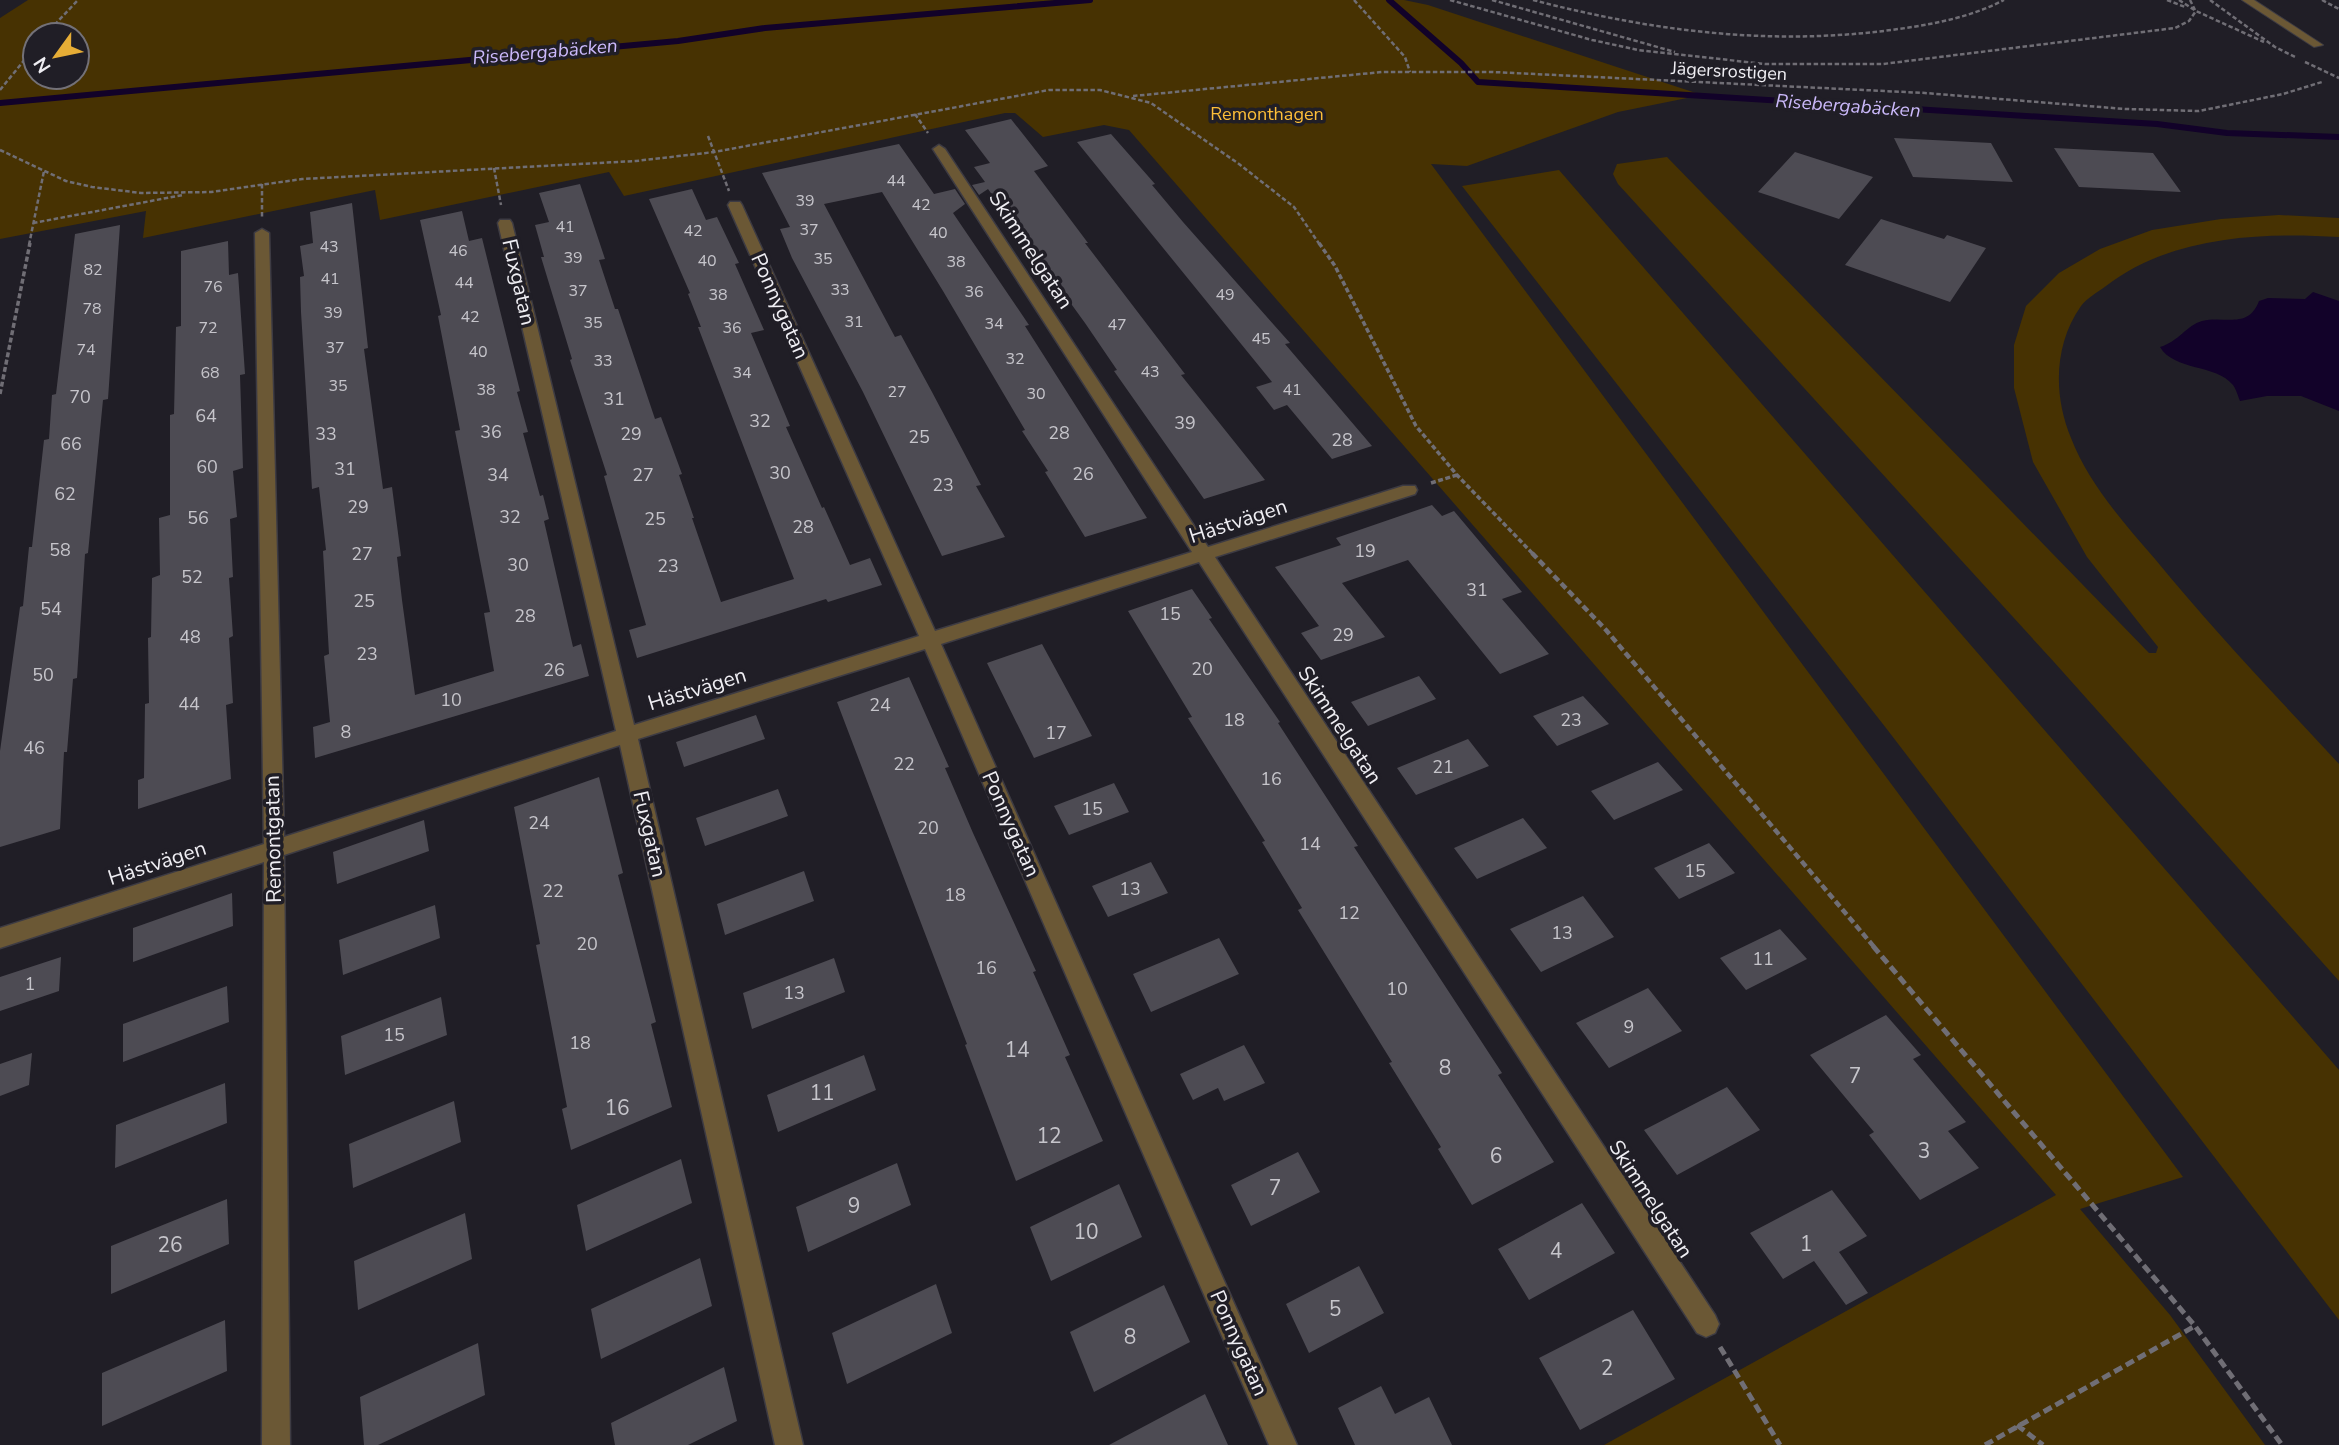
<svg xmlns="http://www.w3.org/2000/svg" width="2339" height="1445" font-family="'Nunito Sans',sans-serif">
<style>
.green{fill:#473202;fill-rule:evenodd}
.water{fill:#120229}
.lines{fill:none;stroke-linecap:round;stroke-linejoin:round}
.stream{stroke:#120229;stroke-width:6}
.building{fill:#4d4b53}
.service-casing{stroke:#3d3b43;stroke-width:2}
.minor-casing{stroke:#3d3b43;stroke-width:3}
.path-far3{stroke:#706e75;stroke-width:2.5;stroke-dasharray:4.5 2.5;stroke-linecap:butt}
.path-far2{stroke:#706e75;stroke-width:3.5;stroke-dasharray:5 2.5;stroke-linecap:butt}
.path-far1{stroke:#706e75;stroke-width:4.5;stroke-dasharray:7 3.5;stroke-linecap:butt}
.path{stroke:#706e75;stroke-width:5;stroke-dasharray:9 4.5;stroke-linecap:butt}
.service{fill:#6b5835;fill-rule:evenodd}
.minor{fill:#6b5835;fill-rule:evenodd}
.labels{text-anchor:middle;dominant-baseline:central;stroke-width:7;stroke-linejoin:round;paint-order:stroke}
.far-number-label{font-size:16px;fill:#c6c5cb}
.far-street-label{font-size:18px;fill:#efeef3;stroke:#201e26}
.far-park-label{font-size:18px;fill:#fdbe38;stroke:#201e26}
.number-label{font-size:18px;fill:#c6c5cb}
.far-water-label{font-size:19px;font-style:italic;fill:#cbb9fb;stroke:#201e26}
.street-label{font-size:21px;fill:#efeef3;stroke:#201e26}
.near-number-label{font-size:21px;fill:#c6c5cb}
</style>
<rect width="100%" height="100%" fill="#201e26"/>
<path class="green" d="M28,0H1404L1428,5L1702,95L1618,112L1467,166L1431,164L2183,1177L2080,1209L2170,1315L2265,1445H1604L2056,1195L1129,130L1104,125L1043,137L1015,113H1005L624,196L609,172L380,220L375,190L143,238L146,211L0,239V18ZM35,35H77V77H35Z
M1667,157L2149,653H2156L2158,647L2087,557L2033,462L2014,388V345L2026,306L2059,273L2100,249L2152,230L2221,219L2279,215L2339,218V237C2260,232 2171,236 2106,286C2098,292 2087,298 2081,306C2054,344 2053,395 2071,438C2089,484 2123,522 2155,559C2213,630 2277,697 2339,764V981L2054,662L1618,184L1613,174L1617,164Z
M1559,170L2339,1070V1320L1886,728L1462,186Z"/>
<path class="water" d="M2313,292L2339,301V411L2301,396H2267L2240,401C2238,396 2236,389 2233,385C2216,364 2174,371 2160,347C2178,342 2187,325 2202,321C2224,315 2248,330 2259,301L2268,298L2305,299Z"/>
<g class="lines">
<path class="stream" d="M1389,0L1461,63L1478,82L2157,124L2227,133L2339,137
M0,103L678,41L765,28L1090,0"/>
</g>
<path class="building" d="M1011,119L1048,166L1034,171L1088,243H1085L1185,374L1181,375L1265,480L1204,499L1114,371L1117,370L1085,323L988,189L979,195L972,185L985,182L974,167L990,163L965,130Z
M1111,134L1155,184L1152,185L1183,222L1290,343L1285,344L1372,446L1332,459L1287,405L1274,410L1256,387L1272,382L1077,142Z
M1894,138L1991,143L2013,182L1913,177Z
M899,144L934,194L955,189L965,204L953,213L1029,325L1025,326L1147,518L1085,537L1045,472L1048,471L1022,431L1025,430L943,291L882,192L824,204L895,337L901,335L932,392L981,485L976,486L1005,537L942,556L863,392L792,258L780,229L790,227L762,173Z
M2054,148L2153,153L2181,192L2079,187Z
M1795,152L1873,177L1839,219L1758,192Z
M580,184L605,259L599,260L615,309H618L655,419L661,417L682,474L679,475L694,518H692L721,602L794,579L698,327H701L688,294L690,293L649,199L692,189L706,220L717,217L739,263L735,264L764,330L751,333L790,426L786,427L822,508L824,507L850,565L870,558L882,585L828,602L826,599L637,658L629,630L646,625L604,476L607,475L570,360L572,359L541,257H544L535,225L549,222L539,193Z
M352,203L368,348L364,349L383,489L392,487L401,556L397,557L402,600L415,695L494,671L484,613L490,612L455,431L460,430L438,316L441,315L420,220L462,211L469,241L482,238L520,391L517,392L528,432L523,433L540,496L543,495L549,519L544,521L573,647L581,644L589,676L315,758L313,727L330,722L324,656L329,654L323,551L326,550L319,487L312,489L301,312L300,277L304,276L300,246L313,243L310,212Z
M1881,219L1944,239L1947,235L1986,248L1950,302L1845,265Z
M120,225L108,399L103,400L88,553L85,554L77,678L73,679L67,752H64L60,829L0,847V751L20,607L23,606L29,547H32L44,440L49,439L52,395L56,394L75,234Z
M228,241L229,275L238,273L245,374L240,375L243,468L233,471L237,517L230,519L233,577L229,578L233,636L229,638L233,703L226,705L231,779L138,809V780L144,778L145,704L149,703L148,638L151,637L152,578L160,575L159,518L170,515V415L174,414L176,327L181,326V251Z
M1432,505L1442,516L1454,511L1522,592L1502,599L1549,654L1500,674L1408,560L1342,583L1385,637L1321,660L1301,633L1319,626L1275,567L1341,545L1336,538Z
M1192,589L1212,618L1209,619L1280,722L1278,723L1358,846L1354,847L1502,1073L1498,1075L1554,1162L1472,1205L1438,1149L1441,1147L1389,1063L1392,1062L1298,910L1302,908L1262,842L1265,841L1188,718L1192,717L1128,611Z
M1042,644L1092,736L1034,758L987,663Z
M1419,676L1436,699L1368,726L1351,702Z
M909,677L949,767L945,768L973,833L1036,971L1033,972L1070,1055L1065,1057L1103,1141L1016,1181L965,1045L967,1044L837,702Z
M1583,696L1609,724L1557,746L1533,716Z
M756,715L765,739L684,767L676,742Z
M1468,739L1489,766L1416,795L1397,768Z
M1658,762L1683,790L1614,820L1591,791Z
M599,777L623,873L618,875L656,1022L651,1024L672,1107L571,1150L562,1109L567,1107L536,945L540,944L514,807Z
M1114,783L1129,812L1069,835L1054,806Z
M778,789L788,816L705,846L696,818Z
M1523,818L1547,848L1477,879L1454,848Z
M424,820L429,851L337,884L333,852Z
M1709,843L1735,873L1679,899L1654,868Z
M1151,862L1168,893L1108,917L1092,886Z
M804,871L814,901L725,935L717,904Z
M232,893L233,926L133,962V928Z
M1583,896L1614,937L1541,972L1510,929Z
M435,905L440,938L343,975L339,940Z
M1780,929L1807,959L1746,990L1720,958Z
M1219,938L1239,974L1151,1012L1133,974Z
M61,957L59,991L0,1011V977Z
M834,958L845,992L752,1029L743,993Z
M227,986L229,1022L123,1062V1024Z
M1648,988L1682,1031L1609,1068L1576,1023Z
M441,997L447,1035L345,1075L341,1036Z
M1886,1015L1921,1055L1913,1059L1966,1122L1948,1131L1979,1168L1920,1200L1869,1135L1874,1132L1810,1055Z
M1244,1045L1265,1083L1224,1101L1218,1088L1193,1100L1180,1074Z
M32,1053L29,1085L0,1096V1064Z
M864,1055L876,1090L778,1132L767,1095Z
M225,1083L227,1123L115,1168L116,1125Z
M1727,1087L1760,1130L1677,1175L1644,1130Z
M454,1101L461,1142L353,1188L349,1144Z
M1298,1152L1320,1192L1251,1226L1231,1185Z
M681,1159L692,1203L586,1251L577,1205Z
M897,1163L911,1205L808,1252L796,1207Z
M1119,1184L1142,1237L1051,1281L1030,1227Z
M1832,1190L1867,1236L1839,1252L1868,1293L1846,1305L1814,1261L1783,1279L1750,1233Z
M227,1199L229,1244L111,1294V1246Z
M1582,1203L1615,1253L1529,1300L1498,1249Z
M465,1213L472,1259L358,1310L354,1261Z
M700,1258L712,1306L601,1359L591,1309Z
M1359,1266L1384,1313L1309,1353L1286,1304Z
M936,1284L952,1333L847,1384L832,1333Z
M1164,1285L1190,1342L1094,1392L1070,1332Z
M1633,1310L1675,1379L1580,1430L1539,1358Z
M225,1320L227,1371L102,1426V1373Z
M478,1343L485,1395L378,1445H364L360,1397Z
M724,1367L737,1421L688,1445H615L611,1423Z
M1381,1386L1395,1414L1429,1397L1452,1445H1355L1338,1408Z
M1205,1394L1228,1445H1109Z"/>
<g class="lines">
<defs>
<path id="service" d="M2242,0H2254L2323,45L2314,47Z"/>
<path id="minor" d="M939,145L945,149L1208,547L1403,486H1415L1417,490L1415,494L1215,557L1715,1315L1719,1324L1715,1333L1706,1337L1697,1333L1199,562L941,644L1297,1445H1269L925,649L638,739L803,1445H775L620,745L284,855L290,1445H262L264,862L0,948V928L264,844L255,233L262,229L269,233L284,837L616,731L498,223L500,220H510L512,223L634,725L919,636L728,205L730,202H740L742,205L935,631L1192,552L933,149Z"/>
</defs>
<use href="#service" class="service-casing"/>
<use href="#minor" class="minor-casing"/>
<path class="path-far3" d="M1354,0L1405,57L1410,72
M1450,0L1592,40L1638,50L1765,64H1883L2175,28L2189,21L2196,11
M1492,0L1675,52
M1533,0C1651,31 1770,46 1891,30C1930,25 1969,18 2004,0
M2167,0L2185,7
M2179,0L2196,11L2264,42
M2190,0L2195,10
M2210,0L2275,47L2297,58
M2322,0L2339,9
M45,35L78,0
M2305,62L2339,78
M0,90L35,47
M1133,96L1382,72H1493L1925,93L2125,109L2199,111L2283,94L2322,82
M915,114L928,133
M708,136L729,191
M0,150L66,181L92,187L141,193L211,192L302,179L636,161L714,152L1049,90H1100L1151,103L1239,164L1294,207L1320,245
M494,168L501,205
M262,184V218
M33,223L183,195
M29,245L44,171"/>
<path class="path-far2" d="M1319,243L1335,266L1416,426L1457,475L1534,555
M0,394L30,243
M1431,483L1457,475"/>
<path class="path-far1" d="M1532,553L1606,630L1875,948"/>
<path class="path" d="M1873,946L2195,1326L2282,1445
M1720,1347L1780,1445
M2017,1425L2043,1445
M1985,1445L2195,1326"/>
<use href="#service" class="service"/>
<use href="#minor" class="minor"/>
</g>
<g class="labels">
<g class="far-number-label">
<text x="896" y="181">44</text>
<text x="805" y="201">39</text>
<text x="921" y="205">42</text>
<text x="565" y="227">41</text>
<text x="809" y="230">37</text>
<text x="693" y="231">42</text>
<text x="938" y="233">40</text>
<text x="329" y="247">43</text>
<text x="458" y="251">46</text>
<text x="573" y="258">39</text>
<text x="823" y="259">35</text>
<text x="707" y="261">40</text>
<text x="956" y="262">38</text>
<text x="93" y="270">82</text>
<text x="330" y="279">41</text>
<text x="464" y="283">44</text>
<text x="213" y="287">76</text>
<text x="840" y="290">33</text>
<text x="578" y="291">37</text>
<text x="974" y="292">36</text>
<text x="718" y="295">38</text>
<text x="1225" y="295">49</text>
<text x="92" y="309">78</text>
<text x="333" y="313">39</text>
<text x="470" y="317">42</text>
<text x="854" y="322">31</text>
<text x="593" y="323">35</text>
<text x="994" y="324">34</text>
<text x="1117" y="325">47</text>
<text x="208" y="328">72</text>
<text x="732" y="328">36</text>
<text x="1261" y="339">45</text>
<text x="335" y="348">37</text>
<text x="86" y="350">74</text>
<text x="478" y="352">40</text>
<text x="1015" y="359">32</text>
<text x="603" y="361">33</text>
<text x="1150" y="372">43</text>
<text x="210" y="373">68</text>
<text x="742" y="373">34</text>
<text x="338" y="386">35</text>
<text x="486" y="390">38</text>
<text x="1292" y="390">41</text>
<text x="897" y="392">27</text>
<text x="1036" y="394">30</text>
</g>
<g class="far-street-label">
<text transform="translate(1729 71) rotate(3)">Jägersrostigen</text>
</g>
<g class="far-park-label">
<text x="1267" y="114">Remonthagen</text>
</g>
<g class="number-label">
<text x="80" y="397">70</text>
<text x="614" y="399">31</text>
<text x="206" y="416">64</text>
<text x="760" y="421">32</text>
<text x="1185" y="423">39</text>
<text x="491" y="432">36</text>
<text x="1059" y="433">28</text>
<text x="326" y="434">33</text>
<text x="631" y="434">29</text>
<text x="919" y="437">25</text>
<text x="1342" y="440">28</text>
<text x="71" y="444">66</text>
<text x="207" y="467">60</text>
<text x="345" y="469">31</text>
<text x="780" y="473">30</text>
<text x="1083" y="474">26</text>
<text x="498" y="475">34</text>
<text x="643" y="475">27</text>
<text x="943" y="485">23</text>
<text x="65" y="494">62</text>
<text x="358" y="507">29</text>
<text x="510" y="517">32</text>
<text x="198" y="518">56</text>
<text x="655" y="519">25</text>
<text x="803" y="527">28</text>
<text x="60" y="550">58</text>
<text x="1365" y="551">19</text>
<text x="362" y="554">27</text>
<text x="518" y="565">30</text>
<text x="668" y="566">23</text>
<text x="192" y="577">52</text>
<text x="1477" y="590">31</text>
<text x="364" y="601">25</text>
<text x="51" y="609">54</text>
<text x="1170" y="614">15</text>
<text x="525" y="616">28</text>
<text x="1343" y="635">29</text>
<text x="190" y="637">48</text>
<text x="367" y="654">23</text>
<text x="1202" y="669">20</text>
<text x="554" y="670">26</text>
<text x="43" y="675">50</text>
<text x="451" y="700">10</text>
<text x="189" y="704">44</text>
<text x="880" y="705">24</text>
<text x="1234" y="720">18</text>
<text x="1571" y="720">23</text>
<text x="346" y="732">8</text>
<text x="1056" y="733">17</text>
<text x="34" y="748">46</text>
<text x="904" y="764">22</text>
<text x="1443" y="767">21</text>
<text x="1271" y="779">16</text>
<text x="1092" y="809">15</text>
<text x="539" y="823">24</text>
<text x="928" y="828">20</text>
<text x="1310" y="844">14</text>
<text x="1695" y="871">15</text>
<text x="1130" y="889">13</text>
<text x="553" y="891">22</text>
<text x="955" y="895">18</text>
<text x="1349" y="913">12</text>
<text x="1562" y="933">13</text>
<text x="587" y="944">20</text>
<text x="1763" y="959">11</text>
<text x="986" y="968">16</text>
<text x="30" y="984">1</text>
<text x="1397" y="989">10</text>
<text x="794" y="993">13</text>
<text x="1629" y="1027">9</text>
<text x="394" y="1035">15</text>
<text x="580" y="1043">18</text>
</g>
<g class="far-water-label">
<text transform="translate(545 52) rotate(-5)">Risebergabäcken</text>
<text transform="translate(1848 106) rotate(4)">Risebergabäcken</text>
</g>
<g class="street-label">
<text transform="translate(1031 250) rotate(57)">Skimmelgatan</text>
<text transform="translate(519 282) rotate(77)">Fuxgatan</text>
<text transform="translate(780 306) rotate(66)">Ponnygatan</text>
<text transform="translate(1238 521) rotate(-18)">Hästvägen</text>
<text transform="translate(697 689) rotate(-17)">Hästvägen</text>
<text transform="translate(1340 725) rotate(57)">Skimmelgatan</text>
<text transform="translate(1011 824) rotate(66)">Ponnygatan</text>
<text transform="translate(650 834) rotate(77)">Fuxgatan</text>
<text transform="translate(273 839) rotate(-91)">Remontgatan</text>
<text transform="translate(157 863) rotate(-18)">Hästvägen</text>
<text transform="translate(1651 1199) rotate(57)">Skimmelgatan</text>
<text transform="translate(1239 1343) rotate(66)">Ponnygatan</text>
</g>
<g class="near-number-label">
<text x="1017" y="1050">14</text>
<text x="1445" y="1068">8</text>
<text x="1855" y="1076">7</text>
<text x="822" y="1093">11</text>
<text x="617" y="1108">16</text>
<text x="1049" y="1136">12</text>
<text x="1924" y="1151">3</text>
<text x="1496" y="1156">6</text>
<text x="1275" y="1188">7</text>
<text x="854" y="1206">9</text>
<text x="1086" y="1232">10</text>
<text x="1806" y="1244">1</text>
<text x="170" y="1245">26</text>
<text x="1556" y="1251">4</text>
<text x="1335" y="1309">5</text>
<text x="1130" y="1337">8</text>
<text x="1607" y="1368">2</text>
</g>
</g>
<g transform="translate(56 56) rotate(237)"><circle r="33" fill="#201e26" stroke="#737178" stroke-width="2"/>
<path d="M0-5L12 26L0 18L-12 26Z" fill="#e6ad36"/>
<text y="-10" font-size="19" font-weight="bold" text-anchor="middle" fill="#efeef3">N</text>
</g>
</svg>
